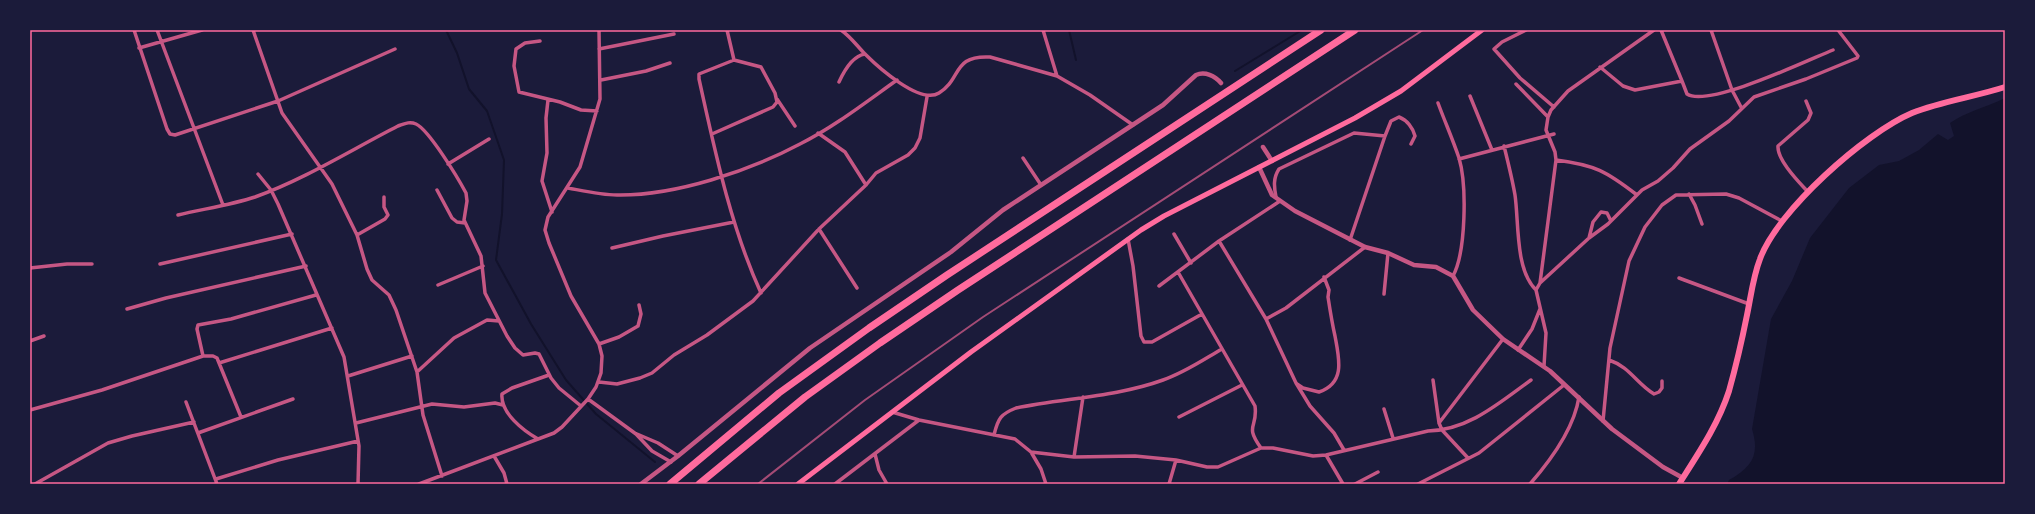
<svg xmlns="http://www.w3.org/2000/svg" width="2035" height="514" font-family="Roboto,sans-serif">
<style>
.water{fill:#12122b}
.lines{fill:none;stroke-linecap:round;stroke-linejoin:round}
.stream{stroke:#12122b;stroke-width:2}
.minor{stroke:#c65784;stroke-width:3.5}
.tertiary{stroke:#c65784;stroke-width:4.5}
.secondary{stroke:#ff6b9d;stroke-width:5}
.primary{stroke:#ff6b9d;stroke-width:6}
.motorway{stroke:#ff6b9d;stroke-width:7}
.rail{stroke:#a44b75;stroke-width:2}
.neatline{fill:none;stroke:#ff6b9d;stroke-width:1.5}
</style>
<rect width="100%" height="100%" fill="#1b1b3a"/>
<path class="water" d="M2005,98V484H1727L1729,480C1752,467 1760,455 1752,429L1771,319L1792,281L1810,238L1849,188L1879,165L1899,161L1919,150L1938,134L1948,140L1954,136L1950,123C1965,112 1987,107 2005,98Z"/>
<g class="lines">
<path class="stream" d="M446,30L457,53L469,89L487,111L504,160L502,214L496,260L531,324L566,380L596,414L655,462
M1069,30L1076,60
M1235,71L1302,30"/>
<path class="minor" d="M134,30L167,129L170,134L175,135L278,101L395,49
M157,30L223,205
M253,30L282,113L332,184L357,235L367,269L372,280L389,295L396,310L417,372L423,415L442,476
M727,30L734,60L699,74V79C715,151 730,225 761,293
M841,30C851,37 857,46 865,54C878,67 920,105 939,93C962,79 952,55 990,57L1057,76L1090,95L1133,125
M1043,30L1057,76
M1526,30L1502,42L1494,49L1520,78L1554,107
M1661,30L1682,81
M1711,30L1732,90L1741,107
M540,41L525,43L516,49L514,66L519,92L560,102L581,110L597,111
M139,48L202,30
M599,49L674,34
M1600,67L1623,86L1635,90L1682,81L1687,94C1708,108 1808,60 1833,50
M601,80L646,71L670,63
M839,82C844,71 852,56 865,54
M1516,84L1548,117
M1470,96L1492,150
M777,99L795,126
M548,100L546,118L547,153L542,181L552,212
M1806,101L1811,113L1808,120L1778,146C1777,160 1799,182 1808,192
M1438,103C1445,122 1453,140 1459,158C1467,185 1466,252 1453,276
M818,133L845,152L866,185
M712,134L773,107L777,102L775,93L761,67L734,60
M1504,146C1508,162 1512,178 1515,195C1519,222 1515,270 1536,290
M1023,158L1041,185
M1459,159L1554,134
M1556,160C1595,165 1606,171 1637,195
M448,164L489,139
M258,174L271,190L278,204L344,357L359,446L358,484
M568,188C584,191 601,195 617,195C675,196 749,171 800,144C834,127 866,102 897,80
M437,190L452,218L457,222L465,223
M1689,194L1695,205L1702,224
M1276,197C1274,187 1273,178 1279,169L1354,133L1385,136L1391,121L1399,117C1407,120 1413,128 1415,136L1411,144
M178,215C203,209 231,205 255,197C305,179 351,150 398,126C404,124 409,121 416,124C429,130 458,178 466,193L467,201L464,220L481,256L485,293L507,336L515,348L523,355L535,353L539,354L551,378L559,388L581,406
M819,229L857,288
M1174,234L1191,263
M357,235L385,219L388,215L384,207V197
M1589,238L1593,222L1601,212L1607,213L1611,221
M1128,239L1133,266L1141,336L1144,342H1152L1202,314
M1350,240L1385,136
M1219,241L1266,319L1296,383L1310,406L1334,433L1344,450
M612,248L663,236L734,222
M160,264L292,234
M30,268L67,264H92
M1178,272L1255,406C1258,429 1244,424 1261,448
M1679,278L1749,304
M1540,283L1589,238L1608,224L1642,190L1658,181L1673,168L1690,149L1729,121L1754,97L1806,79L1857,58L1858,56L1838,30
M438,285L483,266
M1159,286L1219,241L1280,201
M1384,294L1388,253
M127,309L166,298L306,266
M1266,319L1286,308L1365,247
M30,341L44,336
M599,344L619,337L638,326L641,314L639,305
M1518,350L1532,329L1540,309
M203,356L197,329L198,325L231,319L316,295
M1609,360C1630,367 1636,383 1654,394L1659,392L1662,388V381
M219,363L332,328
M1544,366L1546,333L1536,290L1540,283L1556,160L1555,152L1546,130L1548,117L1551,110L1568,91L1654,30
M417,372L454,338L487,320L499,321
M348,376L412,356
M1433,380L1439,423L1442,430L1468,458
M599,382L617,384L640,378L652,373L674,355L707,335L753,301L819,229L866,185L876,173L908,155L915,148L920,138L927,97
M1297,384L1303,388L1319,392C1346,383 1339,358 1335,336C1332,323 1330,310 1328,297L1329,290L1324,277
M588,399L636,434L652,451L671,462
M186,402L217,484
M1384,409L1393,438
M30,410L102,390L203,356H213L217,358L241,417
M892,412L919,420L1015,439L1031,452L1041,469L1046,484
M1179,417L1242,385
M1603,421L1610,348L1629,261L1645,227L1662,205L1676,195L1726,194L1739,198L1782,221
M356,423L432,404L464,407L495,403L503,405
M1439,423L1503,339
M198,433L293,399
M637,434L658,443L678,456
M994,435C998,418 1001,414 1016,408C1064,398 1116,397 1163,380C1184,373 1203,360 1222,349
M538,439C524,431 500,413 502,394L512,388L549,375
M1031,452L1074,457L1135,456L1176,460L1207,467H1218L1261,448H1273L1313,456L1326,455L1428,431C1469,430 1499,403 1531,380
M875,454L879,470L887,484
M1326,455L1343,484
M494,456L504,473L507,484
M1074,457L1083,397
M216,479L278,460L358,441
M35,484L108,443L132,436L194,422
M419,484L554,433L562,427L588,399L596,387L601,373L602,356L599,344L571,296L549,243L545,230L548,217L580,167L600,99L599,30
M835,484L919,420
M1169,484L1176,460
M1355,484L1378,472
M1418,484L1479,453L1564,385
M1530,484C1551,460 1574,429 1579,397"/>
<path class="tertiary" d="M1263,147L1272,161
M1259,167L1272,195L1295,211L1365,247L1388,253L1414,265L1436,267L1453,276L1473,310L1503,339L1550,371L1612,429L1663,467L1683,478
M641,484L678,456L810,348L951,252L1003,210L1163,105L1196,75C1205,71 1215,76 1221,83"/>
<path class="secondary" d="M798,484L971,352L1141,230L1164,216L1355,118L1401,91L1482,30"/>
<path class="primary" d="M1679,484C1698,454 1718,425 1729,391C1736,366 1742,340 1747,315C1751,296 1753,277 1760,259C1777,211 1865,133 1912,113C1942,101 1974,97 2005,87"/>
<path class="motorway" d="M670,484L779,393L869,328L947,275L1321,30
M699,484L805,397L880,343L958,290L1355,30"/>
<path class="rail" d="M758,484L865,400L983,317L1423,30"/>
</g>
<rect width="2035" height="514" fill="none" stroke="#1b1b3a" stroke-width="62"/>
<rect x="31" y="31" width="1973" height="452" class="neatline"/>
</svg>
